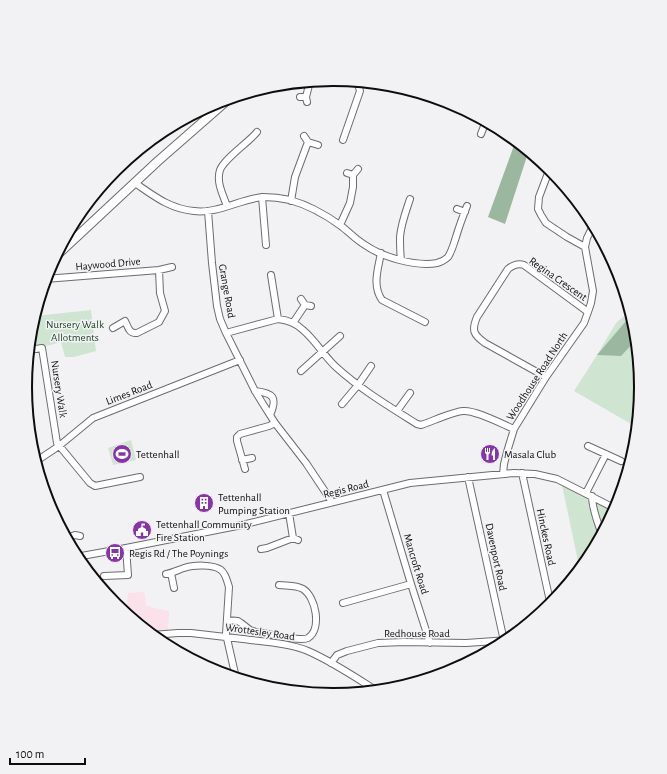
<svg xmlns="http://www.w3.org/2000/svg" width="667" height="774" font-family="'Alegreya Sans',sans-serif">
<style>
.commercial{fill:#fae1ea}
.green{fill:#d0e4d2}
.forest{fill:#9cb7a0}
.lines{fill:none;stroke-linecap:round;stroke-linejoin:round}
.minor-casing{stroke:#6b6c6d;stroke-width:8}
.tertiary-casing{stroke:#6b6c6d;stroke-width:10}
.minor{stroke:#fff;stroke-width:6}
.tertiary{stroke:#fff;stroke-width:8}
.labels{text-anchor:middle;dominant-baseline:central;stroke-width:3;stroke-linejoin:round;paint-order:stroke}
.street-label{font-size:11px;fill:#0d0d0e;stroke:#f2f2f4}
.park-label{font-size:11px;fill:#123d1d;stroke:#f2f2f4}
.poi-label{font-size:11px;fill:#0d0d0e;stroke:#f2f2f4;text-anchor:start}
.rim{fill:none;stroke:#0d0d0e;stroke-width:2}
</style>
<rect width="100%" height="100%" fill="#f2f2f4"/>
<path class="commercial" d="M144,592L146,606L169,611L168,632H148L126,613L128,593Z"/>
<path class="green" d="M91,310L96,351L74,357H65L61,342L47,346L44,344L29,346L31,327L35,314V316Z
M631,310L636,327L642,387L638,428L574,391L597,355L616,323Z
M131,440L136,460L113,465L108,448Z
M562,485L615,512L590,559L580,571Z"/>
<path class="forest" d="M365,82L394,84L452,102L484,119V120Z
M516,140L529,150L505,224L488,217Z
M632,314L636,327L637,339L621,356L597,355Z"/>
<g class="lines">
<defs>
<path id="minor" d="M300,97H306L307,102
M306,97L310,81
M481,134L486,121
M304,136L308,142L318,145
M343,140L360,91L358,84L355,81
M550,168L539,197L538,209L541,215L546,223L567,237L585,247
M347,173L353,175L358,169
M135,183C154,196 170,209 194,211C218,214 240,199 263,197C272,197 281,198 290,200C308,205 326,215 341,226C349,232 356,240 365,245C382,257 416,267 437,263C441,262 445,260 448,257C452,251 454,243 456,237C459,227 463,216 467,206
M262,197L266,245
M291,201L295,177L308,142
M227,206C223,195 216,182 220,170C224,159 249,142 257,132
M457,209L465,212
M208,211L212,263L217,306L220,319L226,333L255,391L263,404L275,423L306,463L332,502
M340,225L350,203L353,187V175
M381,253C378,269 372,286 382,300L425,322
M401,260C400,252 400,245 400,237C401,224 406,211 410,199
M271,275L278,319
M45,279L159,270L172,267
M301,299L305,305L311,306
M293,323L305,305
M113,328L125,321C128,327 129,334 137,333L159,322L165,311L160,293L159,270
M226,333L278,319C288,320 296,323 303,330C316,341 324,356 336,367C360,389 390,407 417,424L421,425C433,421 452,412 463,411C476,410 502,424 514,429
M29,350L42,348L57,443L90,483L95,486L140,477
M301,371L340,336
M546,377L485,343C474,335 471,331 477,317L508,269C513,265 518,263 524,265L588,312
M255,391C273,393 278,397 270,415
M342,404L358,385L371,366
M397,411L410,393
M588,446L621,461
M242,460L252,458
M35,462L59,446L93,418L240,360
M245,469L237,441V437L240,434L269,426L275,423
M522,473L551,606
M503,474L504,464L507,452L514,429L546,377L584,323L588,312L591,303L593,291L585,247L587,238L594,224
M468,477L504,641
M383,490L411,584L430,643
M586,493L606,454
M592,496C592,509 598,523 602,535
M289,513L293,538L298,540
M66,538L75,535L80,536
M261,549L267,548L293,538
M76,557L126,548L242,525L410,483L514,473L535,474L557,479L616,509
M171,573L174,588
M166,574C172,573 178,570 184,568C193,565 213,564 221,570C226,574 227,581 229,587L226,634L236,678
M104,576L128,575L126,548
M343,603L411,584
M227,620L238,621L241,623L250,630L256,632C266,633 300,642 308,638C322,629 316,597 303,589C296,585 287,586 279,585
M152,635L178,633H191C208,635 225,637 243,639C265,642 288,643 308,651C333,662 355,677 377,691
M331,663L337,655L347,651L378,643L404,642L466,643L509,640"/>
<path id="tertiary" d="M54,258L158,161L230,98"/>
</defs>
<use href="#minor" class="minor-casing"/>
<use href="#tertiary" class="tertiary-casing"/>
<use href="#minor" class="minor"/>
<use href="#tertiary" class="tertiary"/>
</g>
<defs>
<symbol id="stadium-disc" viewBox="-11 -11 22 22"><circle r="9.5" fill="#8535a5" stroke="#f2f2f4"/><path d="M0-5a6.5 5 0 1 0 0 10a6.5 5 0 1 0 0-10ZM-3.5-1.8h7v3.6h-7Z" fill="#fff"/></symbol>
<symbol id="restaurant-disc" viewBox="-11 -11 22 22"><circle r="9.5" fill="#8535a5" stroke="#f2f2f4"/><path d="M-5-6h1v4h1v-4h1v4h1v-4h1v5L-1.5 .5V6h-2V.5L-5-1ZM5-6V6H3V1.5H1.5Q1.5-4 5-6Z" fill="#fff"/></symbol>
<symbol id="building-disc" viewBox="-11 -11 22 22"><circle r="9.5" fill="#8535a5" stroke="#f2f2f4"/><path d="M-4-6H4V6H1V3H-1V6H-4ZM-2.5-4.3h1.7v1.8h-1.7ZM.8-4.3h1.7v1.8H.8ZM-2.5-1h1.7V.8h-1.7ZM.8-1h1.7V.8H.8Z" fill="#fff"/></symbol>
<symbol id="civic-disc" viewBox="-11 -11 22 22"><circle r="9.5" fill="#8535a5" stroke="#f2f2f4"/><path d="M-.6-6.5H3V-4.5H.6V-3L4-1V1h2V6H-6V1h2V-1L-.6-3ZM-1.2 2.5V6h2.4V2.5Z" fill="#fff"/></symbol>
<symbol id="bus-disc" viewBox="-11 -11 22 22"><circle r="9.5" fill="#8535a5" stroke="#f2f2f4"/><path d="M-5-6H5V4H4V6H2V4H-2V6H-4V4H-5ZM-3.5-4V0h7V-4ZM-3.5 1.2v1.5H-2V1.2ZM2 1.2v1.5H3.5V1.2Z" fill="#fff"/></symbol>
</defs>
<g fill-rule="evenodd">
<use href="#stadium-disc" x="111" y="443" width="22" height="22"/>
<use href="#restaurant-disc" x="479" y="443" width="22" height="22"/>
<use href="#building-disc" x="193" y="492" width="22" height="22"/>
<use href="#civic-disc" x="131" y="519" width="22" height="22"/>
<use href="#bus-disc" x="104" y="542" width="22" height="22"/>
</g>
<g class="labels">
<g class="street-label">
<text transform="translate(108 264) rotate(-5)">Haywood Drive</text>
<text transform="translate(558 279) rotate(35)">Regina Crescent</text>
<text transform="translate(227 291) rotate(80)">Grange Road</text>
<text transform="translate(537 376) rotate(-57)">Woodhouse Road North</text>
<text transform="translate(59 389) rotate(81)">Nursery Walk</text>
<text transform="translate(129 393) rotate(-21)">Limes Road</text>
<text transform="translate(346 489) rotate(-14)">Regis Road</text>
<text transform="translate(546 537) rotate(78)">Hinckes Road</text>
<text transform="translate(496 557) rotate(78)">Davenport Road</text>
<text transform="translate(416 564) rotate(73)">Mancroft Road</text>
<text transform="translate(260 632) rotate(8)">Wrottesley Road</text>
<text x="417" y="633">Redhouse Road</text>
</g>
<g class="park-label">
<text x="75" y="324">Nursery Walk<tspan x="75" dy="13">Allotments</tspan></text>
</g>
<g class="poi-label">
<text x="136" y="454">Tettenhall</text>
<text x="504" y="454">Masala Club</text>
<text x="218" y="497">Tettenhall<tspan x="218" dy="13">Pumping Station</tspan></text>
<text x="156" y="524">Tettenhall Community<tspan x="156" dy="13">Fire Station</tspan></text>
<text x="129" y="553">Regis Rd / The Poynings</text>
</g>
</g>
<path d="M0 0H667V774H0ZM32 387a301 301 0 1 1 602 0a301 301 0 1 1-602 0Z" fill="#f2f2f4" fill-rule="evenodd"/>
<path class="rim" d="M32 387a301 301 0 1 1 602 0a301 301 0 1 1-602 0Z"/>
<path d="M10 758v6h75v-6" fill="none" stroke="#0d0d0e" stroke-width="2"/>
<text x="16" y="758" font-size="12" fill="#0d0d0e" stroke="#f2f2f4" stroke-width="3" paint-order="stroke">100 m</text>
</svg>
